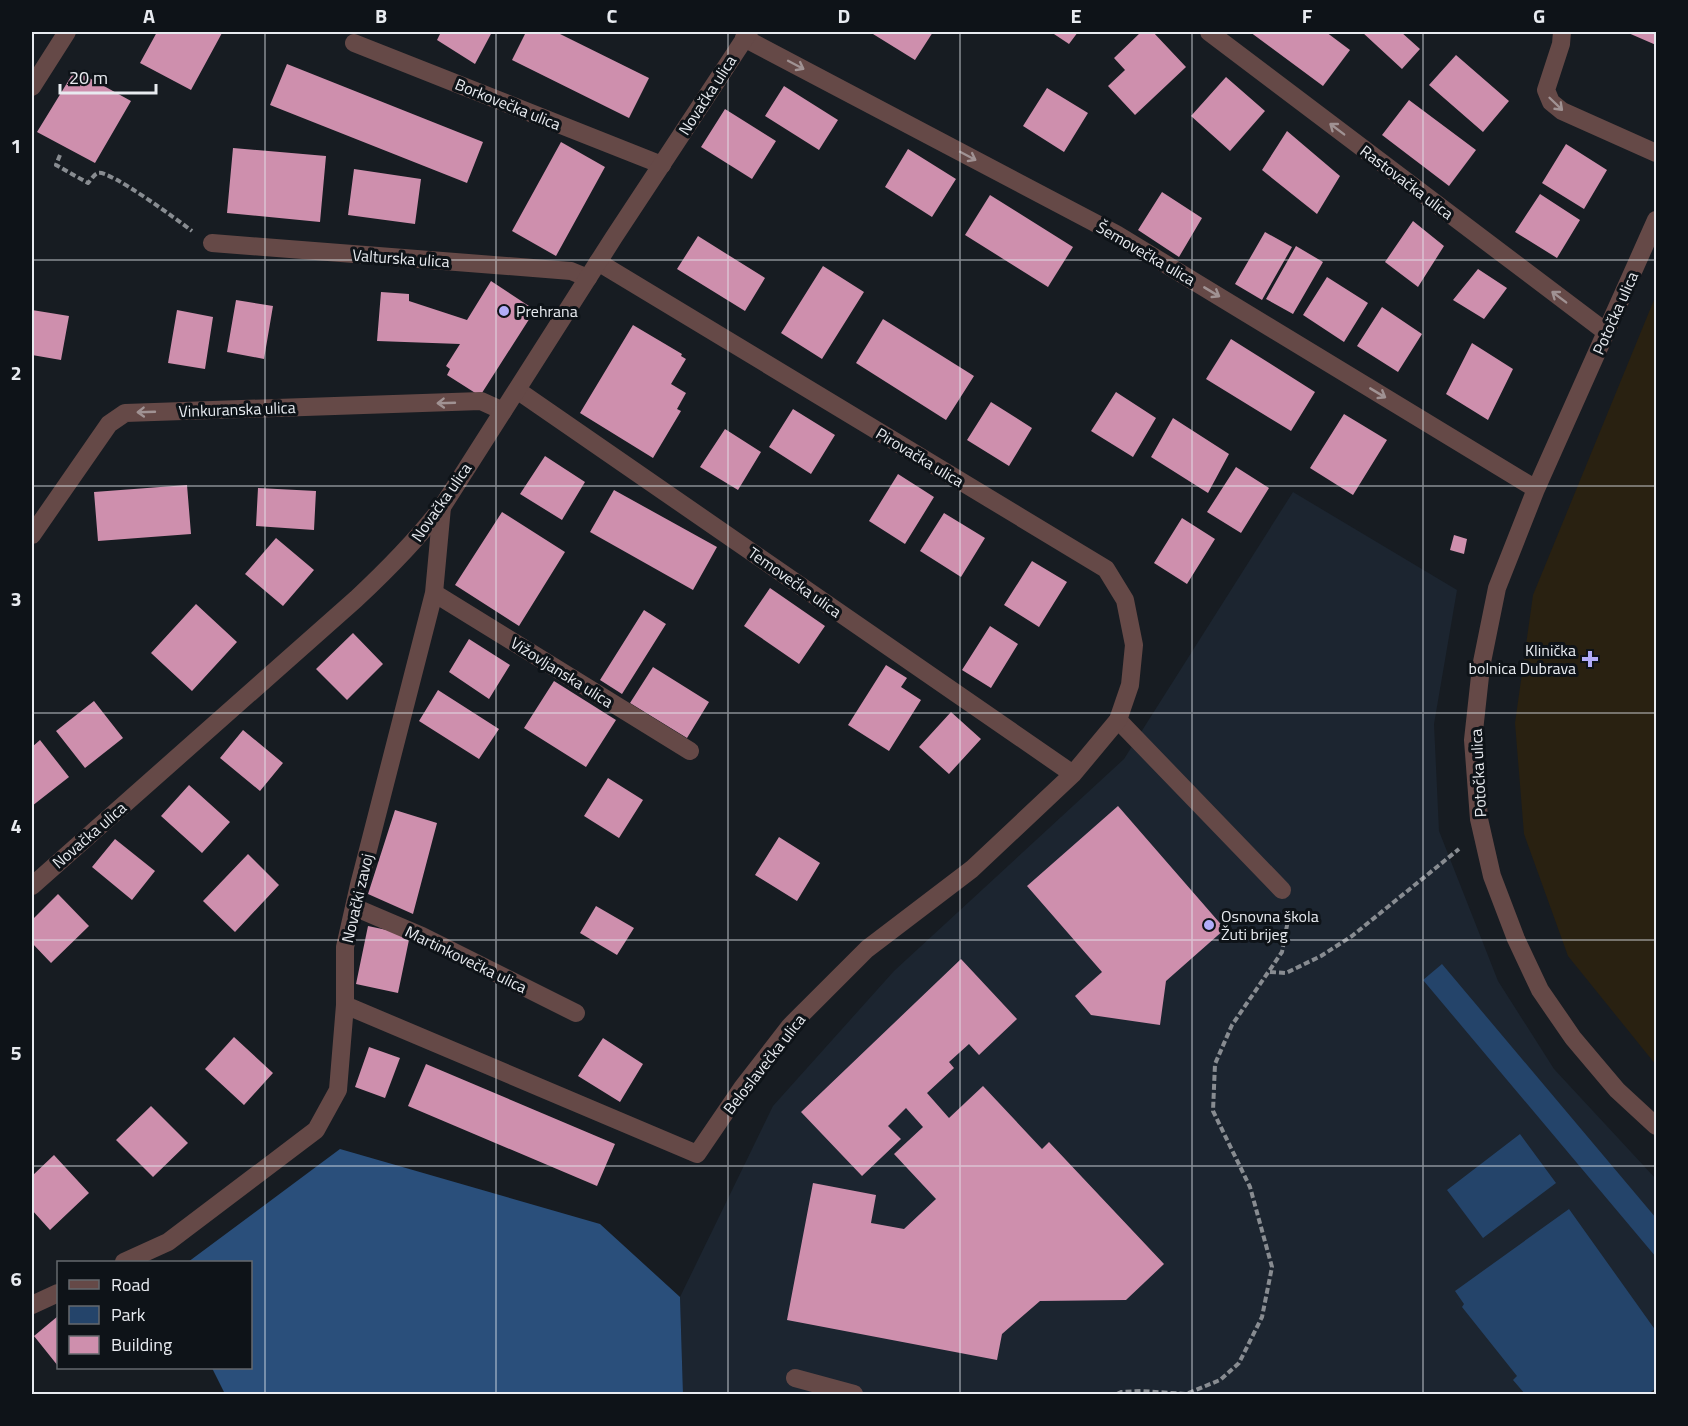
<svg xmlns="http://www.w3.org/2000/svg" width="1688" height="1426" font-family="'Titillium Web',sans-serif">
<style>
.built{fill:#1c2530}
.medical{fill:#292111}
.green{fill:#24446a}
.forest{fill:#2a4f7b}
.building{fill:#ce8fad}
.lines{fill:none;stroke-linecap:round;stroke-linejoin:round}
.path{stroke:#888c91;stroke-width:4;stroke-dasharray:6 3;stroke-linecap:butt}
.service{stroke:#654947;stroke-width:18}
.minor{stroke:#654947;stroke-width:18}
.tertiary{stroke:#654947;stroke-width:18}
.oneway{stroke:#a09293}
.grid{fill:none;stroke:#e8ebf0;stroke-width:1.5;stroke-opacity:0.55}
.poi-dot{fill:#b2adf9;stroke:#0e1318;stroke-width:2}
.labels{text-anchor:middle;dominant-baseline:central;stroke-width:6;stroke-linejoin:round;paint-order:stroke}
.street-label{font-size:16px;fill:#e8ebf0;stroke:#0e1318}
.poi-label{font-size:16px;fill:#e8ebf0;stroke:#0e1318;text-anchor:start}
.neatline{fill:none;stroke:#e8ebf0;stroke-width:2}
.grid-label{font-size:20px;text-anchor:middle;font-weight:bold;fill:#e8ebf0}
</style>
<rect width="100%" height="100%" fill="#171c22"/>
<path class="built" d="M1293,492L1457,590L1434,724L1439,831L1498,981L1554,1069L1656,1179V1394H683L680,1297L773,1106L894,971L1124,759Z"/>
<path class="medical" d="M1656,295V1065L1568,956L1524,834L1515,723L1533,595Z"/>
<path class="green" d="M1442,964L1656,1218V1257L1423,980Z
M1520,1134L1556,1183L1483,1238L1447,1190Z
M1569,1209L1656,1331V1388L1648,1394H1525L1513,1380L1517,1376L1462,1307L1464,1304L1455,1291Z"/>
<path class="forest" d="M340,1149L600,1224L680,1297L683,1394H225L212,1368H250V1262H188Z"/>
<path class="building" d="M157,32L222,33L191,90L140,63Z
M441,32H492L475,64L437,40Z
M526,32H556L649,78L629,118L512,60Z
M875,32H933L915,60L873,34Z
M1051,32H1078L1069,44Z
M1141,32H1153L1186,67L1135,115L1108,86L1125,70L1114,58Z
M1250,32H1326L1350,50L1323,86Z
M1362,32H1401L1420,49L1402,69Z
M1626,32H1656V45Z
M1456,55L1509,101L1483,132L1429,85Z
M287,64L483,142L467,183L270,105Z
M75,70L131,101L95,163L37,132Z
M1226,77L1265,111L1230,151L1191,116Z
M784,86L838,120L819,150L765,116Z
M1047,88L1088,113L1064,152L1023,126Z
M1409,100L1476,150L1449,186L1382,135Z
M725,109L776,141L752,179L701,147Z
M1287,131L1340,176L1317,214L1262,170Z
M561,142L605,167L556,256L512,231Z
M1566,144L1607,170L1584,209L1542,183Z
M233,148L326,156L320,222L227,213Z
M908,149L956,179L932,217L885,187Z
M354,169L421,179L415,224L348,215Z
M1162,192L1202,218L1179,257L1138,230Z
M1540,194L1580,220L1557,258L1515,232Z
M990,195L1073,247L1048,287L965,235Z
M1413,221L1444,246L1418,287L1385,262Z
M1265,232L1292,247L1262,300L1235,284Z
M698,236L765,278L745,311L677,269Z
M1296,246L1323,262L1293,314L1266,299Z
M823,266L864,292L822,359L781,333Z
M1478,269L1507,288L1484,319L1453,300Z
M1327,277L1368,303L1344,342L1303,315Z
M491,281L535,310L480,396L447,375L450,369L446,366L460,344L377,341L381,292L409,294V301L467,320Z
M236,300L273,306L264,359L227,352Z
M1382,307L1422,334L1398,372L1357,346Z
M32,310L69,316L61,360L32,355Z
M177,310L213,317L205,369L168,363Z
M883,319L974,376L946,420L856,363Z
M633,325L682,354L681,356L686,359L671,384L686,393L677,409L681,411L653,458L580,413Z
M1231,339L1315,392L1291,431L1206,379Z
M1472,343L1513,369L1488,420L1446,394Z
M1116,392L1156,418L1133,457L1091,431Z
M991,402L1032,428L1009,466L967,440Z
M793,409L835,435L811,474L769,447Z
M1344,414L1387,440L1353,495L1310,468Z
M1173,418L1229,454L1208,493L1151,457Z
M725,429L761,452L738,490L700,467Z
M545,456L585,482L562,520L520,494Z
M1236,467L1269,488L1241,533L1207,512Z
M898,474L934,497L905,544L869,521Z
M187,485L191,534L98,541L94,492Z
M258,488L316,491L314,530L256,526Z
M614,490L717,547L693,590L590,532Z
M502,512L565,552L519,626L455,585Z
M944,513L985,538L961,577L920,551Z
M1182,518L1215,539L1187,584L1154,563Z
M1454,535L1467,539L1464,554L1450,550Z
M276,538L314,570L283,606L245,574Z
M1032,561L1067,582L1039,627L1004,605Z
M770,588L825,626L799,664L744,626Z
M196,604L237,642L192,691L151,653Z
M644,610L666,624L622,694L600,680Z
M990,626L1018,644L991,688L962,670Z
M353,633L383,664L347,700L316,669Z
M469,639L510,665L489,699L449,672Z
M886,665L907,678L901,687L921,700L889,751L848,725Z
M653,667L709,702L687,738L630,703Z
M554,681L616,720L586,767L524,728Z
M438,690L499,729L479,759L419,721Z
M94,701L123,738L85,768L56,731Z
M951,712L981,739L949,774L919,747Z
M243,730L283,763L260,791L220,758Z
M40,740L69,777L32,806V747Z
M608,778L643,800L619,838L584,816Z
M189,785L230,822L202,853L161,816Z
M1118,806L1225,929L1166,981L1160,1025L1091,1015L1075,996L1102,972L1027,886Z
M395,810L437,823L413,914L368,894Z
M779,837L820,863L797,901L755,875Z
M115,839L155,871L132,900L92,867Z
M248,854L279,885L235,932L203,901Z
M58,894L89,926L51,963L32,943V920Z
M596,906L634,928L617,955L580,933Z
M368,926L410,935L398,993L356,984Z
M961,959L1017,1019L979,1055L969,1044L949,1062L954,1068L927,1093L949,1118L983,1086L1042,1149L1049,1142L1164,1264L1126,1300L1040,1301L1002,1334L997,1360L787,1320L813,1183L876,1195L871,1223L904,1229L936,1199L894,1154L923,1127L906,1108L888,1126L901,1139L862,1176L801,1112Z
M234,1037L273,1073L244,1105L205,1069Z
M603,1038L643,1064L620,1102L578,1076Z
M369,1047L400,1058L385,1098L355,1087Z
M426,1064L615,1144L597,1186L408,1106Z
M151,1106L188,1143L153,1177L116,1140Z
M54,1155L89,1193L50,1230L32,1210V1176Z
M58,1316V1366L34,1336Z"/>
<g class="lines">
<path class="path" d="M60,155L56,165L88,183C91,180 94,174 98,173C110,170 179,221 192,231
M1270,972L1286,973L1321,956L1352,936L1459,849
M1117,1394L1121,1392L1141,1391L1186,1394L1220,1380L1239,1363L1262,1317L1272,1267L1250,1187L1213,1111L1215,1064L1232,1025L1282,952L1288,920L1286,914"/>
<path class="service" d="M1118,720L1282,890
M795,1378L854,1394"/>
<path class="minor" d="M1209,32L1606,332
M1562,32L1561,44L1546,90L1551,102L1562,111L1656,153
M744,38L1116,234L1536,489
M354,43L662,165
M32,87L67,32
M1656,220L1536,489L1497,588L1481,667L1473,740L1479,819L1492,876L1516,939L1540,990L1573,1038L1617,1090L1656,1126
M212,243L571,271L588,278
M517,390L1073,774
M32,535L109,424L125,413L481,401L503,411
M434,593L690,751
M354,907L422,936L576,1013
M345,1005L697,1154L742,1088L790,1026L867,949L972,869L1073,774L1118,720L1130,685L1134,645L1125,600L1106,569L598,262
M124,1262L168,1242L316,1130L338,1090L345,1005V947L359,885L434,593L442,507
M32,1305L58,1293"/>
<path class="tertiary" d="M32,886L356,599C387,570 416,541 442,507L614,237L749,32"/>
</g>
<defs><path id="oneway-shaft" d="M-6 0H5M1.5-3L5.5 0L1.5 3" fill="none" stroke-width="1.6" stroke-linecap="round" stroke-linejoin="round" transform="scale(1.5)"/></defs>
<g class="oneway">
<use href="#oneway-shaft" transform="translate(796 65) rotate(28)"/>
<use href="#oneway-shaft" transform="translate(1556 104) rotate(44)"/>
<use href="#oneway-shaft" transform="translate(1337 129) rotate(-143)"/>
<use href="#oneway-shaft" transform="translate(968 156) rotate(28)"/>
<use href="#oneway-shaft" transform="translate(1212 292) rotate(31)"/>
<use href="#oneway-shaft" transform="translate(1559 297) rotate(-143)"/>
<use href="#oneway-shaft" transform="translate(1378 393) rotate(31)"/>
<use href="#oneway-shaft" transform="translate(446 403) rotate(178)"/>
<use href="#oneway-shaft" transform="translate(146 412) rotate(178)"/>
</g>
<path class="grid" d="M265,32V1394M496,32V1394M728,32V1394M960,32V1394M1192,32V1394M1423,32V1394M32,260H1656M32,486H1656M32,713H1656M32,940H1656M32,1166H1656"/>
<g class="poi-dot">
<circle cx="504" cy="311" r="6"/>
<path d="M1587 650h6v6h6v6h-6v6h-6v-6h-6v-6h6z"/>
<circle cx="1209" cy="925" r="6"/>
</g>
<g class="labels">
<g class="street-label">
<text transform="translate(707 95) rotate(-57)">Novačka ulica</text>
<text transform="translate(508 104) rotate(22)">Borkovečka ulica</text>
<text transform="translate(1407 182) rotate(37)">Rastovačka ulica</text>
<text transform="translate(1146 253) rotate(30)">Šemovečka ulica</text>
<text transform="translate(401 258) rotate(4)">Valturska ulica</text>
<text transform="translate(1615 313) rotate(-66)">Potočka ulica</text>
<text transform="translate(237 409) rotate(-2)">Vinkuranska ulica</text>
<text transform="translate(920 457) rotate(31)">Pirovačka ulica</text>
<text transform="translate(441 502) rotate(-55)">Novačka ulica</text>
<text transform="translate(795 582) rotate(35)">Temovečka ulica</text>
<text transform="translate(562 672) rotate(32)">Vižovljanska ulica</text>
<text transform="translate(1478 773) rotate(-93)">Potočka ulica</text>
<text transform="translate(89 835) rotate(-41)">Novačka ulica</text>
<text transform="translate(357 898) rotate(-77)">Novački zavoj</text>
<text transform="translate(466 959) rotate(26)">Martinkovečka ulica</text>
<text transform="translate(764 1064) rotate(-52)">Beloslavečka ulica</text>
</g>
<g class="poi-label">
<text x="516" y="311">Prehrana</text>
<text x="1576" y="650" text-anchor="end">Klinička<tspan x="1576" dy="18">bolnica Dubrava</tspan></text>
<text x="1221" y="916">Osnovna škola<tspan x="1221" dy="18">Žuti brijeg</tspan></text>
</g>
</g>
<rect width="1688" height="1426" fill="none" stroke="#0e1318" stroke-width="66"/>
<rect x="57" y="1261" width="195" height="108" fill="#0e1318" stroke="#65696e" stroke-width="1.5"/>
<rect x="69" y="1280" width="30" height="9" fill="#654947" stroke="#65696e" stroke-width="1.5"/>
<text x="111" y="1291" font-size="18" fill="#e8ebf0">Road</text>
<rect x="69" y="1306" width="30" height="18" fill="#24446a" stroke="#65696e" stroke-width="1.5"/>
<text x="111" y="1321" font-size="18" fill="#e8ebf0">Park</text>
<rect x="69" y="1336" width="30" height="18" fill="#ce8fad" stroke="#65696e" stroke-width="1.5"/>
<text x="111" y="1351" font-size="18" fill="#e8ebf0">Building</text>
<path d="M60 84v9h96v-9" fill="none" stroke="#e8ebf0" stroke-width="3"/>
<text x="69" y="84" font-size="18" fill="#e8ebf0" stroke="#0e1318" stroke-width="4.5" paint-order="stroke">20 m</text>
<rect x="33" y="33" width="1622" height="1360" class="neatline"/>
<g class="grid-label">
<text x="149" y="23">A</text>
<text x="381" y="23">B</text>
<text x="612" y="23">C</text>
<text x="844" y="23">D</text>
<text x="1076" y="23">E</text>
<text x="1307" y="23">F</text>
<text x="1539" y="23">G</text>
<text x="16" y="153">1</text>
<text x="16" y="380">2</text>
<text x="16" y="606">3</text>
<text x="16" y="833">4</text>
<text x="16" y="1060">5</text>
<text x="16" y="1286">6</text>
</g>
</svg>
